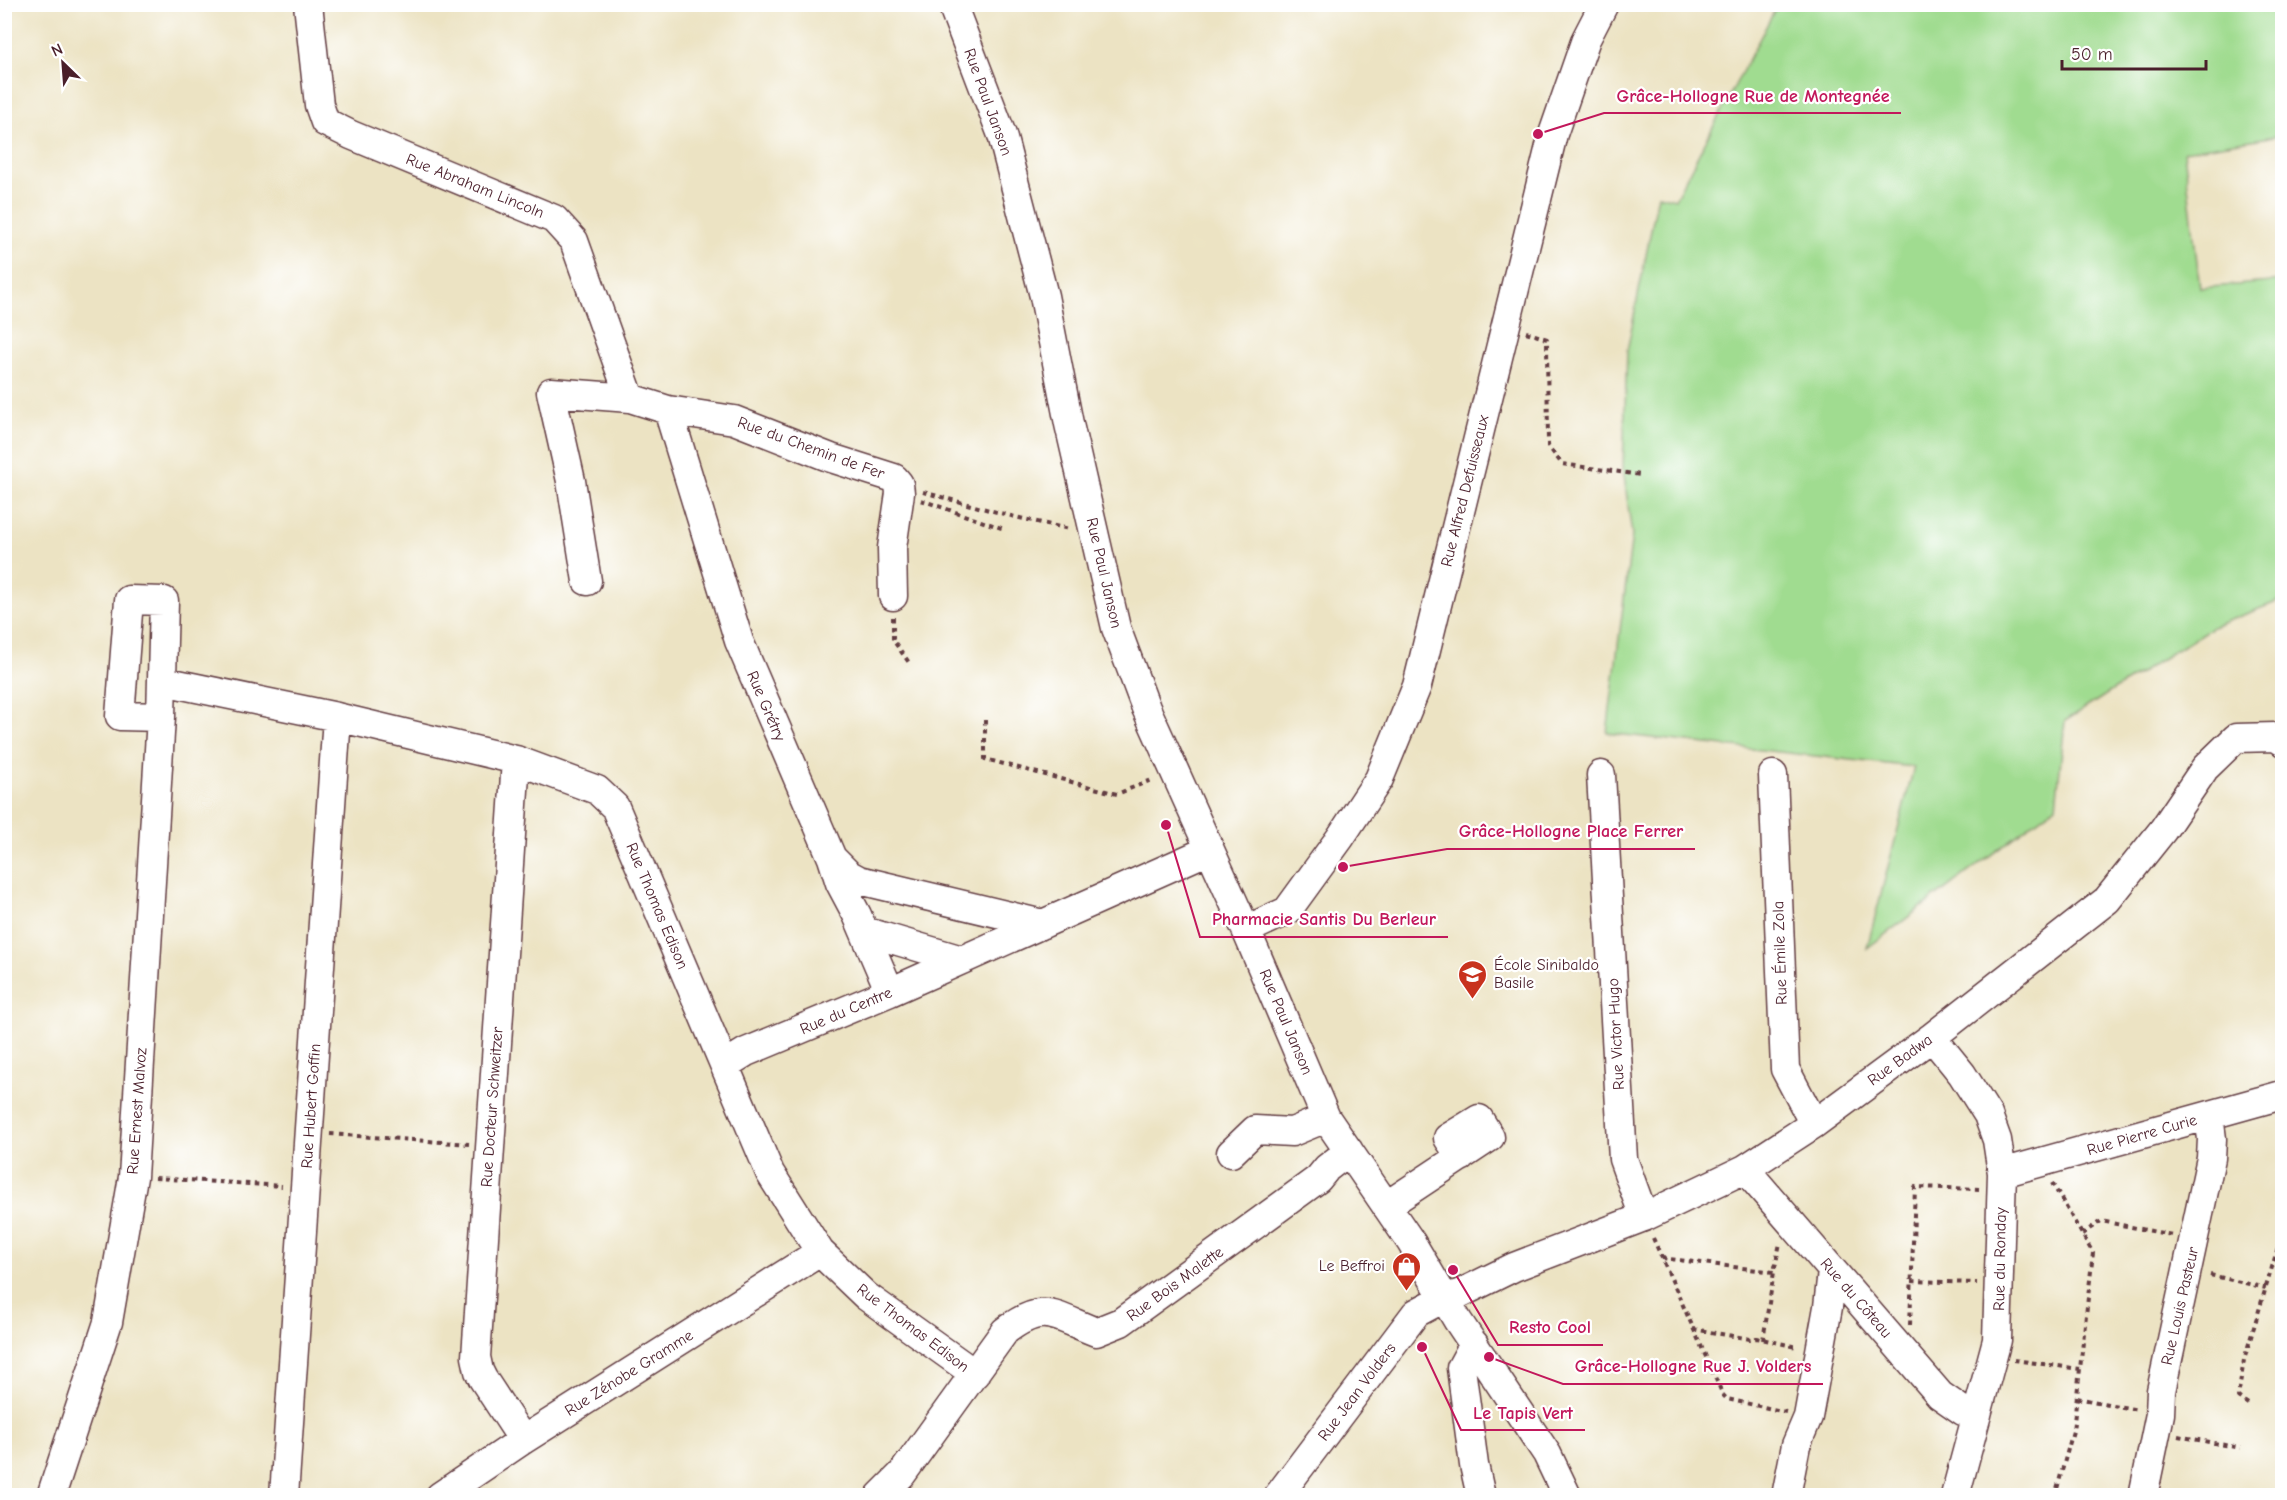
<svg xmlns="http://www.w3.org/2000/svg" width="2287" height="1500" font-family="'Comic Neue',sans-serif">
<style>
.green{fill:#a0dc90;stroke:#757e5e;stroke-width:1.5}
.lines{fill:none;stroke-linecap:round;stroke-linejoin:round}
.minor-casing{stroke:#623c42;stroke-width:31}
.path{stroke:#623c42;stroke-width:4;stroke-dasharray:4.5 4.5;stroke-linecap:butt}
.minor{stroke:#fff;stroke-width:28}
.labels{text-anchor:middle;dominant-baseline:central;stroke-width:4.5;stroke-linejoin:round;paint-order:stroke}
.street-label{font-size:16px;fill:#4a1f2b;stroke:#fff}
.poi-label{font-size:16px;fill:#4a1f2b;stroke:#fff;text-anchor:start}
.leader{fill:none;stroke:#c2185b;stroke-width:2}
.callout-dot{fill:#c2185b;stroke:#fff;stroke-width:2}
.callout-label{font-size:18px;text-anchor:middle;font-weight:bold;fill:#c2185b;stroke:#fff;stroke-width:4.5;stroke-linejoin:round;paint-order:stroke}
</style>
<rect width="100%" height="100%" fill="#fff"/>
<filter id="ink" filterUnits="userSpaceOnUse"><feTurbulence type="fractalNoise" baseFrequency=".0167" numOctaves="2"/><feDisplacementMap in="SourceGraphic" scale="12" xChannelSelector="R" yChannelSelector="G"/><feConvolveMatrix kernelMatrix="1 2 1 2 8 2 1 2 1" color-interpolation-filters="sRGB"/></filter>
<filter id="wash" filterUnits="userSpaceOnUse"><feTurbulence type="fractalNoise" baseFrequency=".008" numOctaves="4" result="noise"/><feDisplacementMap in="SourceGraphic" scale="24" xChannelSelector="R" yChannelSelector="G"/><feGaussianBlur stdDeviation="1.35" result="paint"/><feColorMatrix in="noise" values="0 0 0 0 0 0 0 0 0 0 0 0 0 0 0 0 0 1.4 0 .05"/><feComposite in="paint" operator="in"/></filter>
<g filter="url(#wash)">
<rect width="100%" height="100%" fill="#ece3c3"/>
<path class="green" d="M1778,4L2282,5V135L2184,151L2200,288L2282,281V600L2212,627L2065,721L2056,806L1867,948L1914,767L1607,733L1632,535L1623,468L1627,351L1658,195L1675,199Z"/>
</g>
<g filter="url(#ink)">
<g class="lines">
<defs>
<path id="minor" d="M308,4L319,105L325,122L351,135L554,219L574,241L630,398
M952,4L1002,135L1044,296L1069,424L1116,628L1146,708L1246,930L1326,1118L1411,1242L1458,1321L1547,1454L1567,1496
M668,410L739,641L832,858L840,883L857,915L890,992
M587,581L571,481L551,392L630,398L668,410L734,420L831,458L894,478L899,484L900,493L892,548L893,596
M163,681L337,717L516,760L597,790L615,807L770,1173L820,1252L866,1296L975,1374
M516,760L476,1357L479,1371L483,1379L523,1440
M1601,775L1623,1159L1644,1217
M1773,775L1785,1069L1814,1124
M832,858L848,874L859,880L1043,924
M1246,930L1287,911L1340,838L1379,779L1417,686L1553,134L1586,39L1604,4
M864,931L962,960
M1932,1037L1962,1074L1988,1115L1997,1140L2002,1173L1997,1340L1955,1496
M725,1065L746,1052L890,992L1209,850
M1231,1153L1255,1130L1292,1132L1326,1118
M1745,1169L1940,1395L1963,1411L1977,1415
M2002,1173L2282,1095
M1386,1206L1490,1137L1479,1119L1448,1138L1461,1157
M1474,1344L1461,1368L1474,1465L1481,1496
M51,1496L108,1322L133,1177L161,717L164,601L129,600L120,716L161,717
M284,1496L337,717
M440,1496L523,1440L820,1252
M880,1496L902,1474L1005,1331C1044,1301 1054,1316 1096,1332L1121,1322L1281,1206L1318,1179L1327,1168L1349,1151
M1278,1496L1416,1313L1444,1298L1459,1294L1514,1267L1644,1217L1745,1169L1814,1124L1932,1037L2107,900L2163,830L2205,768L2236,738L2276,737L2282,741
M1786,1496L1796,1445L1808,1417L1828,1307L1832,1271
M2143,1496L2160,1414L2161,1391L2211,1158L2212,1139L2209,1116"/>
</defs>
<use href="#minor" class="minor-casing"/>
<path class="path" d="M1526,332L1547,339L1548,446L1562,464L1641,475
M923,492L1015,517L1069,529
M921,500L1004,529
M893,617V640L910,664
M985,720V759L1117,794L1154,779
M330,1134L469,1144
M155,1178L282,1186
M2052,1183L2093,1253L2073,1431L2055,1496
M2082,1234L2101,1221L2172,1235
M1653,1238L1723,1395L1727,1399L1786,1412
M1662,1258L1774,1272L1780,1243
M2210,1275L2266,1288
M1912,1281L1977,1283
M1910,1325L1915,1187L1979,1189
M1693,1329L1750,1339L1757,1338L1797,1347
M1763,1340L1774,1272
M2014,1360L2080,1369
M2077,1398L2138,1410
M2248,1404L2238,1397L2244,1360L2282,1234
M2178,1436L2240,1448"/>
<use href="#minor" class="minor"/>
</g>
</g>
<defs>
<symbol id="school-pin" viewBox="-11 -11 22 30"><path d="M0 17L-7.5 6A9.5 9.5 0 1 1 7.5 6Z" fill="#c8321e" stroke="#fff"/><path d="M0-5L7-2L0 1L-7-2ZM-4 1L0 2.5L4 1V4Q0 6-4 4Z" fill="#fff"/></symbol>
<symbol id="shop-pin" viewBox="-11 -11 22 30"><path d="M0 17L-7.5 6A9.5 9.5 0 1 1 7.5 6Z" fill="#c8321e" stroke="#fff"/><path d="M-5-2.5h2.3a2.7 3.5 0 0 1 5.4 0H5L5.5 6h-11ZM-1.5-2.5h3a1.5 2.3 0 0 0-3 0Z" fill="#fff"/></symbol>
</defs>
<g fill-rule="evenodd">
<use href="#school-pin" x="1456" y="958" width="33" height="45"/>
<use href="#shop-pin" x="1390" y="1250" width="33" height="45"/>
</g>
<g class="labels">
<g class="street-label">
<text transform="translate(988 102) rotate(70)">Rue Paul Janson</text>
<text transform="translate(475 186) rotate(22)">Rue Abraham Lincoln</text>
<text transform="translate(811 448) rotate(20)">Rue du Chemin de Fer</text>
<text transform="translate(1465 491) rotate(-76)">Rue Alfred Defuisseaux</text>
<text transform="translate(1104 573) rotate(77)">Rue Paul Janson</text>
<text transform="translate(766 706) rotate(67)">Rue Grétry</text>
<text transform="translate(657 906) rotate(67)">Rue Thomas Edison</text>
<text transform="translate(1780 953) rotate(-92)">Rue Émile Zola</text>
<text transform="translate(846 1011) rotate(-23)">Rue du Centre</text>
<text transform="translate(1286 1022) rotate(67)">Rue Paul Janson</text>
<text transform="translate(1616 1034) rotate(-93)">Rue Victor Hugo</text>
<text transform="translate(1900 1060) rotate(-36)">Rue Badwa</text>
<text transform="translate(311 1106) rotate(-86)">Rue Hubert Goffin</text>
<text transform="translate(492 1107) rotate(-86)">Rue Docteur Schweitzer</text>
<text transform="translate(137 1111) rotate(-86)">Rue Ernest Malvoz</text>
<text transform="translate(2142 1135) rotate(-16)">Rue Pierre Curie</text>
<text transform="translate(2000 1259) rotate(-89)">Rue du Ronday</text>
<text transform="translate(1175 1284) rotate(-36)">Rue Bois Malette</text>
<text transform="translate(1856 1298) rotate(49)">Rue du Côteau</text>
<text transform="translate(2180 1306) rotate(-77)">Rue Louis Pasteur</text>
<text transform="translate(913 1328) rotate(37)">Rue Thomas Edison</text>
<text transform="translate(629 1373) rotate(-32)">Rue Zénobe Gramme</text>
<text transform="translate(1357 1392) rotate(-53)">Rue Jean Volders</text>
</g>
<g class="poi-label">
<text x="1494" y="965">École Sinibaldo<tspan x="1494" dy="18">Basile</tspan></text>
<text x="1385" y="1266" text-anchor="end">Le Beffroi</text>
</g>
</g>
<path class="leader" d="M1538 134L1604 113H1901M1343 867L1447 849H1695M1166 825L1200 937H1448M1453 1270L1498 1345H1603M1489 1357L1563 1384H1823M1422 1347L1461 1430H1585"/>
<g class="callout-dot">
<circle cx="1538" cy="134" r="6"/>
<circle cx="1343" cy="867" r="6"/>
<circle cx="1166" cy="825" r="6"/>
<circle cx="1453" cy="1270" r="6"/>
<circle cx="1489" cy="1357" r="6"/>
<circle cx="1422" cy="1347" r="6"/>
</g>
<g class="callout-label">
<text x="1753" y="102">Grâce-Hollogne Rue de Montegnée</text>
<text x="1571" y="837">Grâce-Hollogne Place Ferrer</text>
<text x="1324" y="925">Pharmacie Santis Du Berleur</text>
<text x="1550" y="1333">Resto Cool</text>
<text x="1693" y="1372">Grâce-Hollogne Rue J. Volders</text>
<text x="1523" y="1419">Le Tapis Vert</text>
</g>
<rect width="2287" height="1500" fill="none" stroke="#fff" stroke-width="24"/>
<g transform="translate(63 63) rotate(335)" stroke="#ffffff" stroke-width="4.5" paint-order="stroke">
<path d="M0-4.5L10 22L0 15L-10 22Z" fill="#4a1f2b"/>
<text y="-9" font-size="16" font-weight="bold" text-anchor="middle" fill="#4a1f2b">N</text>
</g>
<path d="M2062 60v9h144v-9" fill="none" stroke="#4a1f2b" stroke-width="3"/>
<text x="2071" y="60" font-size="18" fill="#4a1f2b" stroke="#ffffff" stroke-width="4.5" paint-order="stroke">50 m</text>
</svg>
